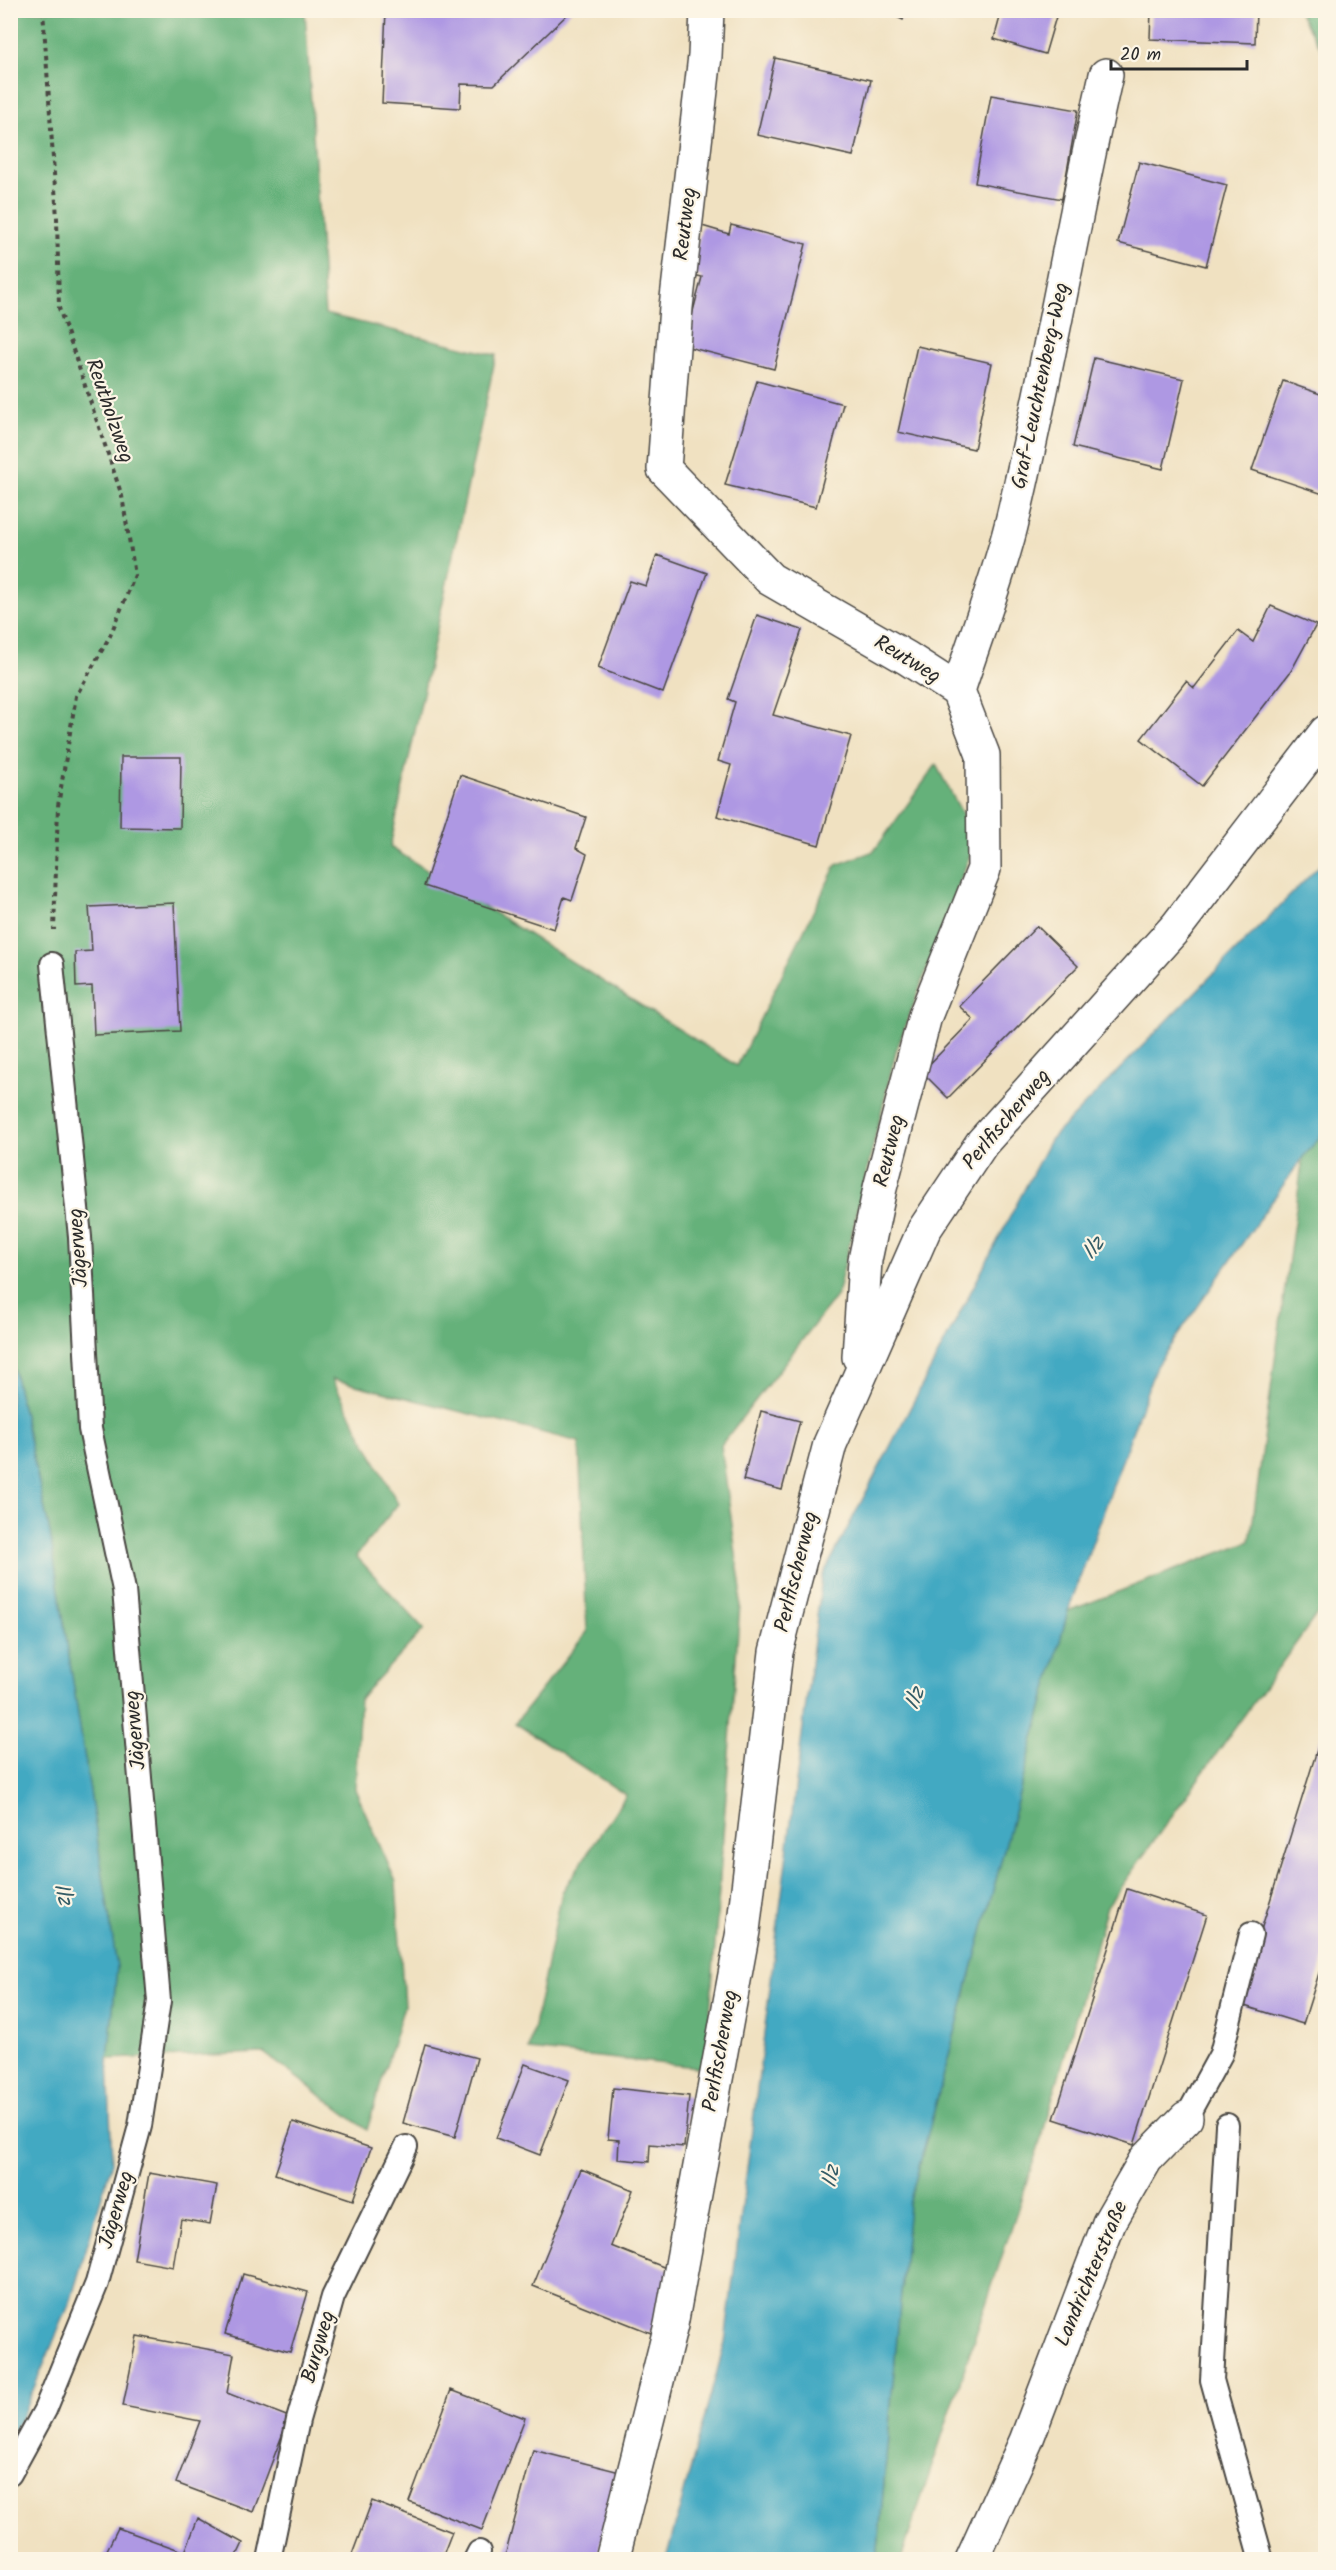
<svg xmlns="http://www.w3.org/2000/svg" width="1336" height="2570" font-family="Kalam,sans-serif">
<style>
.forest{fill:#65b17a;stroke:#486e52;stroke-width:1.5}
.water{fill:#42a9c2;stroke:#366a76;stroke-width:1.5}
.building{fill:#ae98e3}
.lines{fill:none;stroke-linecap:round;stroke-linejoin:round}
.lane-casing{stroke:#494642;stroke-width:26}
.street-casing{stroke:#494642;stroke-width:36}
.path{stroke:#494642;stroke-width:4;stroke-dasharray:4.5 4.5;stroke-linecap:butt}
.lane{stroke:#fff;stroke-width:22}
.street{stroke:#fff;stroke-width:33}
.labels{text-anchor:middle;dominant-baseline:central;stroke-width:4.5;stroke-linejoin:round;paint-order:stroke}
.street-label{font-size:21px;fill:#2b2b2b;stroke:#fcf5e5}
.water-label{font-size:22px;font-style:italic;fill:#345d67;stroke:#fcf5e5}
</style>
<rect width="100%" height="100%" fill="#fcf5e5"/>
<filter id="ink" filterUnits="userSpaceOnUse"><feTurbulence type="fractalNoise" baseFrequency=".0167" numOctaves="2"/><feDisplacementMap in="SourceGraphic" scale="12" xChannelSelector="R" yChannelSelector="G"/><feConvolveMatrix kernelMatrix="1 2 1 2 8 2 1 2 1" color-interpolation-filters="sRGB"/></filter>
<filter id="wash" filterUnits="userSpaceOnUse"><feTurbulence type="fractalNoise" baseFrequency=".008" numOctaves="4" result="noise"/><feDisplacementMap in="SourceGraphic" scale="24" xChannelSelector="R" yChannelSelector="G"/><feGaussianBlur stdDeviation="1.35" result="paint"/><feColorMatrix in="noise" values="0 0 0 0 0 0 0 0 0 0 0 0 0 0 0 0 0 1.4 0 .05"/><feComposite in="paint" operator="in"/></filter>
<g filter="url(#wash)">
<rect width="100%" height="100%" fill="#f0e1c1"/>
<path class="forest" d="M10,11H305L325,314L496,355L390,847L737,1066L836,865L874,851L936,765L976,839L896,1051L837,1295L721,1445L741,1590L706,2068L529,2050L562,1892L626,1795L515,1723L587,1632L579,1442L332,1379L398,1504L356,1556L424,1629L360,1698L355,1789L396,1882L404,2006L367,2130L264,2053L108,2059L117,1967L50,1533L10,1353Z
M1298,11H1325V55Z
M1325,1131V1603L1107,1906L1042,2136L901,2559L877,2560L909,2204L1068,1611L1250,1541L1303,1157Z"/>
<path class="water" d="M1325,860V1131L1303,1157L1156,1366L1068,1611L909,2204L877,2559H666L725,2342L822,1577L1050,1140Z
M10,1353L50,1533L117,1967L108,2059L112,2162L71,2300L23,2414L11,2436Z"/>
<g id="blocks">
<path class="building" d="M386,10H572L494,85L461,84L460,108L382,103Z
M881,10H906L903,20Z
M1002,10H1058L1045,54L994,39Z
M1151,10H1256L1255,43L1150,39Z
M775,58L871,80L853,156L757,135Z
M991,95L1078,110L1062,199L975,183Z
M1139,162L1227,185L1206,266L1118,243Z
M731,225L806,244L774,369L684,346L702,277L690,274L702,226L729,234Z
M917,346L992,363L974,449L898,432Z
M1094,358L1184,379L1163,469L1073,447Z
M757,381L843,404L816,507L725,485Z
M1283,381L1326,396V495L1252,470Z
M657,555L707,573L663,693L598,668L630,581L646,586Z
M1271,606L1316,625L1291,671L1202,786L1141,739L1186,681L1194,688L1238,631L1253,642Z
M757,615L802,630L773,715L851,736L819,845L717,816L731,765L718,761L735,702L728,699Z
M121,757H181L180,828L120,827Z
M460,775L586,817L576,848L587,854L572,900L564,897L554,929L424,886Z
M174,903L180,1031L94,1035L92,986L76,987L75,952L92,951L89,907Z
M1037,926L1078,966L948,1098L922,1072L973,1019L959,1006Z
M761,1411L800,1421L782,1490L743,1480Z
M1326,1721V1951L1303,2024L1238,2004Z
M1127,1889L1207,1915L1134,2145L1054,2119Z
M425,2044L477,2058L455,2137L403,2123Z
M525,2064L569,2080L540,2155L496,2138Z
M613,2088L689,2096L684,2147L650,2144L649,2162L618,2159L619,2140L608,2139Z
M293,2122L371,2148L353,2200L275,2174Z
M581,2169L633,2190L611,2246L676,2272L651,2333L533,2286Z
M149,2173L217,2185L210,2224L181,2219L173,2267L134,2260Z
M243,2274L308,2292L290,2352L225,2334Z
M137,2336L234,2354L227,2393L289,2417L253,2512L176,2483L200,2421L123,2406Z
M451,2390L525,2418L482,2530L409,2502Z
M533,2450L620,2472L597,2560H504Z
M372,2501L452,2532L441,2560H350Z
M198,2518L243,2543L235,2560H102L118,2528L185,2552Z"/>
</g>
</g>
<g filter="url(#ink)">
<use href="#blocks" fill-opacity="0" stroke="#494642" stroke-width="1.5"/>
<g class="lines">
<defs>
<path id="lane" d="M1186,2118L1221,2054L1251,1934
M1227,2125L1212,2380L1262,2560
M10,2474L45,2410L97,2283L140,2126L159,2001L124,1590L90,1429L80,1237L52,964
M269,2560L298,2420L333,2297L406,2147
M475,2560L479,2552"/>
<path id="street" d="M707,10L705,56L676,307L664,469L770,579L907,658L958,691L983,755L984,869L925,1016L880,1188L865,1260L859,1357
M958,691C975,637 997,582 1011,526C1047,377 1072,225 1106,75
M612,2560L671,2325L743,1931L776,1652L830,1444L924,1230L982,1143L1177,926L1326,732
M972,2560L1026,2441L1109,2223L1146,2159L1186,2118"/>
</defs>
<use href="#lane" class="lane-casing"/>
<use href="#street" class="street-casing"/>
<path class="path" d="M43,10L57,218L59,308L122,496L135,575L110,636L76,696L58,806L54,930"/>
<use href="#lane" class="lane"/>
<use href="#street" class="street"/>
</g>
</g>
<g class="labels">
<g class="street-label">
<text transform="translate(686 224) rotate(-83)">Reutweg</text>
<text transform="translate(1041 386) rotate(-78)">Graf-Leuchtenberg-Weg</text>
<text transform="translate(109 411) rotate(71)">Reutholzweg</text>
<text transform="translate(907 660) rotate(31)">Reutweg</text>
<text transform="translate(1007 1120) rotate(-50)">Perlfischerweg</text>
<text transform="translate(890 1151) rotate(-76)">Reutweg</text>
<text transform="translate(79 1248) rotate(-94)">Jägerweg</text>
<text transform="translate(797 1572) rotate(-76)">Perlfischerweg</text>
<text transform="translate(136 1730) rotate(-95)">Jägerweg</text>
<text transform="translate(721 2051) rotate(-80)">Perlfischerweg</text>
<text transform="translate(117 2210) rotate(-74)">Jägerweg</text>
<text transform="translate(1092 2274) rotate(-67)">Landrichterstraße</text>
<text transform="translate(319 2347) rotate(-74)">Burgweg</text>
</g>
<g class="water-label">
<text transform="translate(1094 1249) rotate(-53)">Ilz</text>
<text transform="translate(916 1699) rotate(-70)">Ilz</text>
<text transform="translate(62 1894) rotate(74)">Ilz</text>
<text transform="translate(832 2177) rotate(-81)">Ilz</text>
</g>
</g>
<rect width="1336" height="2570" fill="none" stroke="#fcf5e5" stroke-width="36"/>
<path d="M1111 60v9h136v-9" fill="none" stroke="#2b2b2b" stroke-width="3"/>
<text x="1120" y="60" font-size="18" fill="#2b2b2b" stroke="#fcf5e5" stroke-width="4.5" paint-order="stroke">20 m</text>
</svg>
